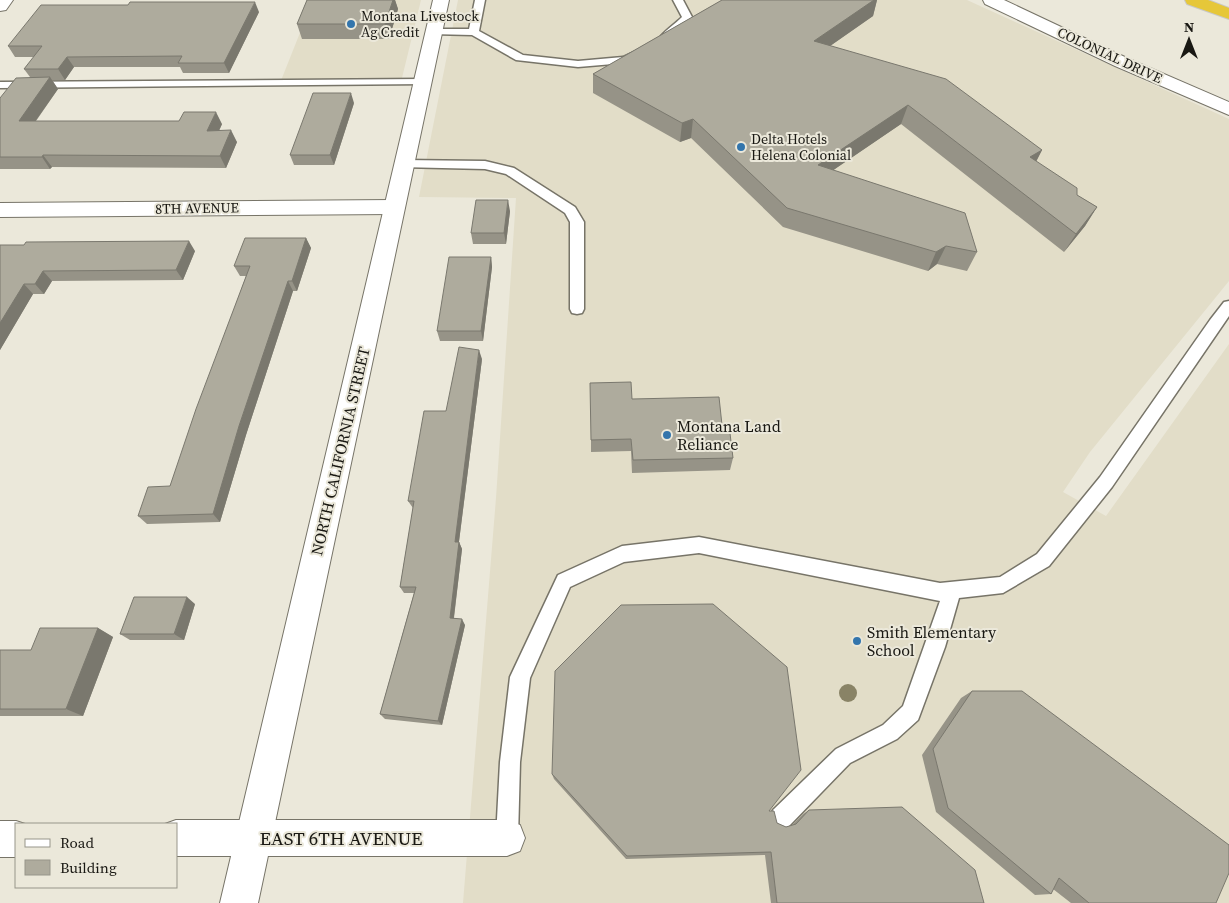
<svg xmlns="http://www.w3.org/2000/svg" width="1229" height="903" font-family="'Source Serif 4',serif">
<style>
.built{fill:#e2ddc8}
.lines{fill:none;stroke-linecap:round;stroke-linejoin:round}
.lane-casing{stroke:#777468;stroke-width:3}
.street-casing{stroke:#777468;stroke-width:2}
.secondary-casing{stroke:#777468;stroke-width:2}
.highway-casing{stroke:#c8c8c6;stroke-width:2}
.lane{fill:#fff;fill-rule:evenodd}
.street{fill:#fff;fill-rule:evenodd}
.secondary{fill:#fff;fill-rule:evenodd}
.highway{fill:#e6c739;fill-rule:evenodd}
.tree{fill:#898366}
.wall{fill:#969387}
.shaded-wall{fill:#7a786e}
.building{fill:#aeab9d;stroke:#7a786e}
.poi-dot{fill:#3375ac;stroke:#ebe8da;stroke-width:2}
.labels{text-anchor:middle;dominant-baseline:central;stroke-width:4;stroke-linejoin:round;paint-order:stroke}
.far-poi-label{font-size:14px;fill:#191813;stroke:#ebe8da;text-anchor:start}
.far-street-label{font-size:14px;fill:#191813;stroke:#ebe8da}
.poi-label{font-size:16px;fill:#191813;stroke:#ebe8da;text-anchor:start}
.street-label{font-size:16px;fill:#191813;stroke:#ebe8da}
.near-street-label{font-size:19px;fill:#191813;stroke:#ebe8da}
</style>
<rect width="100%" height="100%" fill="#ebe8da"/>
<path class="built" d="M313,0H421L401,82L280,83Z
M458,0H967L1229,119V281L1090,452L1063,492L1106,516L1229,344V903H463L496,498L516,198L419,197Z"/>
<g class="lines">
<defs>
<path id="lane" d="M475,0H485L479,31L523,55L578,61L623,57L636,51L641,54L625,63L578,67L516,60L472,35L430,34L429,32L430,30L434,29H469Z
M673,0H683L692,17L680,32L666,39L662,38L661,36C667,29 675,24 682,17Z
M422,79L428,82L426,84L0,88V82Z
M403,160L485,161L514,168L575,207L584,222V309L582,313L577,314L572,313L570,309V222L565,213L506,174L485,169L399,167L397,164Z
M1229,301V316L1112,487L1049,566L1003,593L959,598L945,647L918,720L897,739L850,763L789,826L781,829L773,826L770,818L773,810L836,749L883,725L903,706L940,601L699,553L624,562L570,587L530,678L520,762L518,838L515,846L507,849L499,846L496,838L500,762L510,677L558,575L622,546L699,537L940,583L1000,577L1037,554L1100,477L1210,320L1224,302Z"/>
<path id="street" d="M0,0H13L6,10L0,11Z
M394,200L402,202L405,207L402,212L394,214L0,217V203Z
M176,820H507L520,825L525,838L520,851L507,856H176V824H165Z
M0,821H16L25,824H16V857H0Z"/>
<path id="secondary" d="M433,0H449L258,903H220Z
M983,0H1004L1127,58L1229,102V115L1115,66L985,4Z"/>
<path id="highway" d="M1185,0H1208L1229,8V19L1187,4Z"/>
</defs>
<use href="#lane" class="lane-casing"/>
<use href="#street" class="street-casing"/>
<use href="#secondary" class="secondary-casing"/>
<use href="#highway" class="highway-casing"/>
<use href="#lane" class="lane"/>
<use href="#street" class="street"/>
<use href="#secondary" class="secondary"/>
<use href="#highway" class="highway"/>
</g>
<circle class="tree" cx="848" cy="693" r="9"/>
<path class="wall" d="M307,0H395L398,9L389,39H302L297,24Z
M722,0H877L873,16L830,46L1042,150L1036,162L1077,195L1097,207L1085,226L1064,252L901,124L833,170L977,252L967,271L937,264L928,271L783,227L691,138L680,142L593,93V74Z
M259,12L229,73H183L180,67H74L65,80H52L58,89L36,121L222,124L219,131L237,142L226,168L52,167L50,169H0V98L30,77L24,69L34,57H15L8,46Z
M354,103L334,165H294L290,155Z
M510,211L506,244H473L471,233Z
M306,238L311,248L297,291H293L246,435L220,522L147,524L138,516L170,486L246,276H240L234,266Z
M0,245L195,251L183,280L52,281L44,294H33L0,350Z
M491,257L492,267L483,341H440L437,331Z
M482,359L459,542L462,549L454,618L465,625L442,725L385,719L380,714L414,593H404L400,587L413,508L408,501Z
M632,399L722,425L733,458L730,470L632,473L631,451L591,452V440Z
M195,604L184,640H130L120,634Z
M98,628L113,637L83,716H0V650H31Z
M972,691L1216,903H1071L1053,889L1051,894L1035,895L936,812L922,755L961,698Z
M552,774L769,811L777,823L786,827L792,825L803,814L809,810L984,903H771L765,855L626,859L554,779Z"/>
<path class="shaded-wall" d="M393,0H395L398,9L389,39L385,24Z
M874,0H877L873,16L810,60L814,41Z
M255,2L259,12L229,73L224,63Z
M67,57L74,67L65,80L58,69Z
M50,77L58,89L27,133L19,121Z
M351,93L354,103L334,165L330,155Z
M908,105L901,124L813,184L818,165Z
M216,112L222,124L213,143L207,131Z
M693,119L691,138L680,142L682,123Z
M231,130L237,142L226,168L220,156Z
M1042,150L1032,169L1030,157Z
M43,155L52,167L50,169L42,157Z
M508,200L510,211L506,244L504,233Z
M1097,207L1085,226L1064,252L1076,234Z
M306,238L311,248L297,291L292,281Z
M189,241L195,251L183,280L176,270Z
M946,246L937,264L928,271L936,252Z
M491,257L492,267L483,341L481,331Z
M43,271L52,281L44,294L35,284Z
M288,281L293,291L246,435L220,522L213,514L239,426Z
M24,284L33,294L0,350V323Z
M479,350L482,359L458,549L455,542Z
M459,542L462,549L453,624L450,618Z
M187,597L195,604L184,640L174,634Z
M462,619L465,625L442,725L438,721Z
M98,628L113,637L83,716L66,709Z"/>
<path class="building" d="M307,0H393L385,24H297Z
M722,0H874L814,41L946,79L1042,150L1030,157L1077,188V195L1097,207L1076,234L908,105L818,165L965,213L977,252L946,246L936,252L787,208L693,119L682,123L593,74Z
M130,2H255L224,63H178L182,56L67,57L58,69H24L42,46H8L41,5H128Z
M50,77L19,121H179L184,112H216L207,131L231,130L220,156L43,155L42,157H0V98L16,78Z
M313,93H351L330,155H290Z
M476,200H508L504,233H471Z
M245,238H306L292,281H288L239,426L213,514L138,516L148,487L170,486L196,409L250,266H234Z
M189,241L176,270L43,271L35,284H24L0,323V245H24L26,242Z
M449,257H491L481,331H437Z
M459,347L479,350L455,542H459L450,618L462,619L438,721L380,714L416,587H400L414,501H408L424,411H446Z
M631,382L632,399L719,397L722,425H729L733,458L633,460L631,439L591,440L590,383Z
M134,597H187L174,634H120Z
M713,604L787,667L801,770L769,811H774L777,823L786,827L796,824L809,810L902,807L975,870L984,903H777L771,852L627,856L552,774L555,671L621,605Z
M40,628H98L66,709H0V650H31Z
M972,691H1022L1229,845V873L1216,903H1089L1059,878L1051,894L948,808L933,749Z"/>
<g class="poi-dot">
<circle cx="351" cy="24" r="5"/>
<circle cx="741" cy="147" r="5"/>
<circle cx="667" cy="435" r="5"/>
<circle cx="857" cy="641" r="5"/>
</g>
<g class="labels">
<g class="far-poi-label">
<text x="361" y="16">Montana Livestock<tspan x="361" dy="16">Ag Credit</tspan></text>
<text x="751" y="139">Delta Hotels<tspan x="751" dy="16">Helena Colonial</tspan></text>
</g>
<g class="far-street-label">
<text transform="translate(1110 55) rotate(25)">COLONIAL DRIVE</text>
<text transform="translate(197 208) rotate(-1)">8TH AVENUE</text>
</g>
<g class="poi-label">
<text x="677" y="426">Montana Land<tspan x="677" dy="18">Reliance</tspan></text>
<text x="867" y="632">Smith Elementary<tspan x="867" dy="18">School</tspan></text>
</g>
<g class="street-label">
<text transform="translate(340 451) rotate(-77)">NORTH CALIFORNIA STREET</text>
</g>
<g class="near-street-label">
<text x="341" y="838">EAST 6TH AVENUE</text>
</g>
</g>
<rect x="15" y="823" width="162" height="65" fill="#ebe8da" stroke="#97958a"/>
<rect x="25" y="839" width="25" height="8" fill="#ffffff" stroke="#97958a"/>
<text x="60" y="848" font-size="15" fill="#191813">Road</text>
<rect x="25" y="860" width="25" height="15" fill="#aeab9d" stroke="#97958a"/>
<text x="60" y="873" font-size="15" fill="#191813">Building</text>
<g transform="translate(1189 40)" stroke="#ebe8da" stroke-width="4" paint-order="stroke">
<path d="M0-4L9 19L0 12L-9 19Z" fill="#191813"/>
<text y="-8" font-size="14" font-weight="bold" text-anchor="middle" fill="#191813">N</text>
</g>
</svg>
